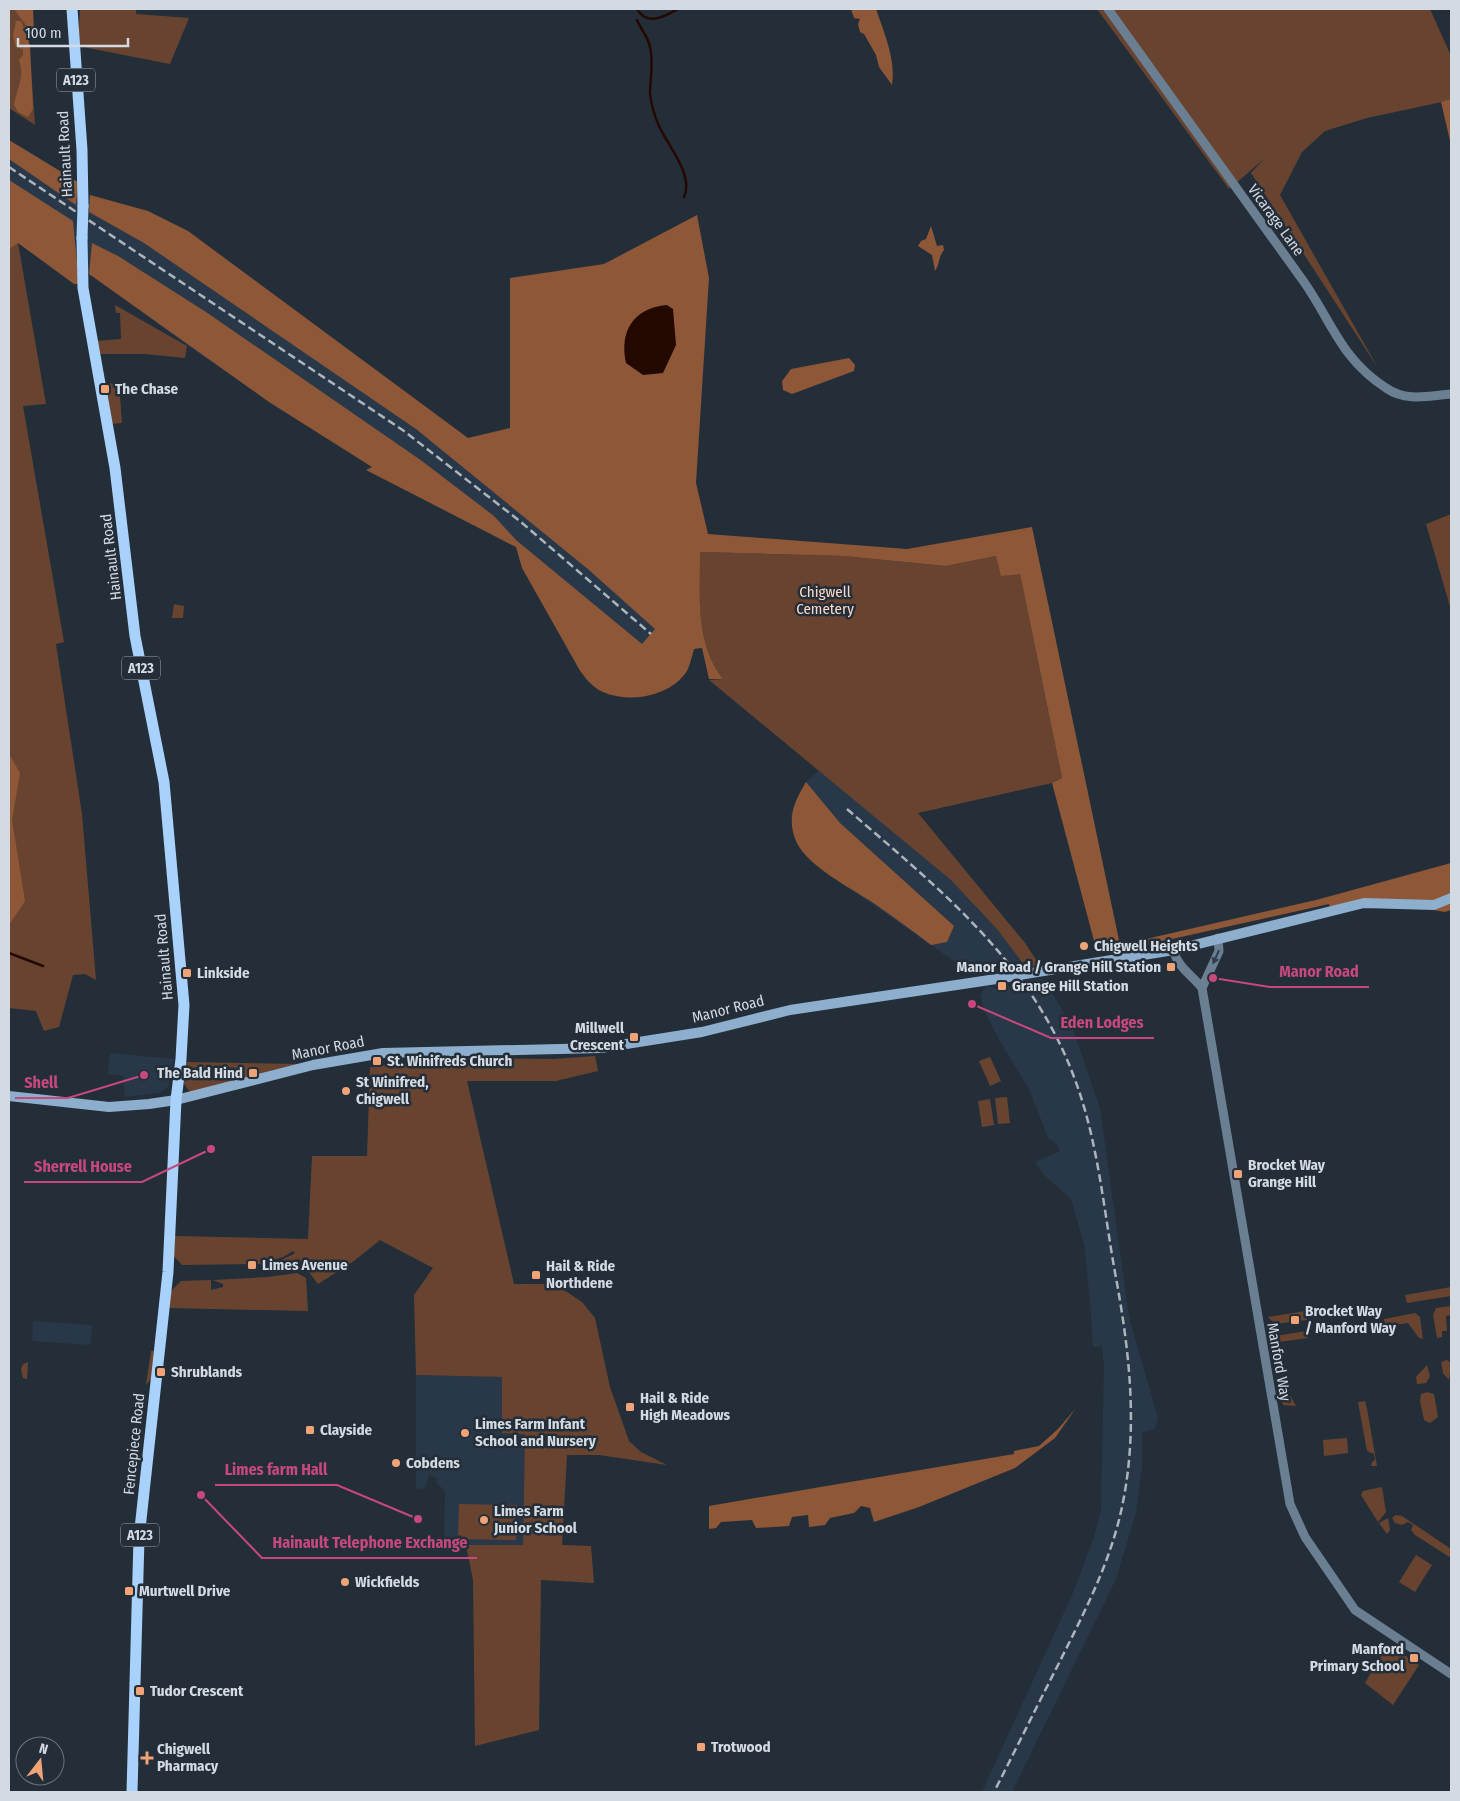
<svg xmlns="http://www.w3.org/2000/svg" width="1460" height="1801" font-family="'Fira Sans Condensed',sans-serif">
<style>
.built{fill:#293848}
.green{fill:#684430}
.forest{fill:#8e5737}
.water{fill:#230900}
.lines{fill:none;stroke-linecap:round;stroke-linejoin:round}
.stream{stroke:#230900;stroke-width:2.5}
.tertiary{stroke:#6b7f93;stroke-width:9}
.secondary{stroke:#8eaece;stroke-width:10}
.primary{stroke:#a8d1fb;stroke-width:11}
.rail{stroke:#acb4bc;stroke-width:2.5;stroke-dasharray:8 4;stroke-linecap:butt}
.secondary-bridge{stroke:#8eaece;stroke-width:10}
.primary-bridge{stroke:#a8d1fb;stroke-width:11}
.oneway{fill:#323e4b}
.poi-dot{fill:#efa377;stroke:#242e39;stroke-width:2}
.labels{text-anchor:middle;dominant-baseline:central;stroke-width:5;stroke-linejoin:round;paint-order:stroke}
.shield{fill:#242e39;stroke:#9ea6af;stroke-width:1}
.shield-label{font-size:14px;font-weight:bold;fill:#d3dae1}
.street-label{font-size:15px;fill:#d3dae1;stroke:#242e39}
.poi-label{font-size:15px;font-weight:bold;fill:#d3dae1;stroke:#242e39;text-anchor:start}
.park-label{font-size:15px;fill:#fcd9c7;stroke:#242e39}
.leader{fill:none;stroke:#c6487c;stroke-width:2}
.callout-dot{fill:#c6487c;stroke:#242e39;stroke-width:2}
.callout-label{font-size:16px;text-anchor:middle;font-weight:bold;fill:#c6487c;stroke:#242e39;stroke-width:5;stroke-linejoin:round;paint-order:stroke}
</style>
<rect width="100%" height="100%" fill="#242e39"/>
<path class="built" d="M9,140L78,182L90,195L148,211L695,641L687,670L678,682L664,690L639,698L624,697L603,692L586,680L525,572L516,547L366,470L372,467L198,353L28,229L9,236Z
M838,763L996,910L1025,943L1040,966H1025L974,975L832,876L803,853L796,843L793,830L791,815L794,804L806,782L818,771Z
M1044,979L1072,1027L1100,1108L1129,1317L1158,1418L1155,1429L1142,1432V1467L1136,1513L1116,1579L1012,1792H982L1073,1593L1094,1537L1101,1511L1104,1367L1102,1346L1093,1347L1090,1299L1084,1244L1071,1199L1045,1176L1035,1162L1060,1151L1057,1144L1048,1138L1030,1091L1000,1041L985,1012L980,995L986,986L1001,989L1029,980Z
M110,1053L174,1059L168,1087L159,1093L125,1097L123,1076L108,1074Z
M33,1321L92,1325L90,1345L32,1341Z
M416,1375L502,1377V1432L525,1433L523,1545H444L445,1490L437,1484V1478L429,1475L425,1488L416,1489Z"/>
<path class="green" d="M9,9H26V31L29,41L35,125L9,108Z
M80,9H136V14L189,18L170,64L78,46Z
M1097,9H1430L1451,56V100L1367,118L1325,131L1302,152L1280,195L1378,368L1251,173L1264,159L1229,189Z
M9,236L18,243L46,404L23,406L64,642L56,644L82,814L96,980L85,974L73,975L59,1027L44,1031L36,1011L9,1008Z
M115,305L187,346L185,358L145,354H97L96,341L121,339L120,313H116Z
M119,383L122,423L111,424L104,384Z
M1451,514V610L1426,524Z
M699,552L843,556L946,566L996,556L1020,574L1062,778L1052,783L918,813L1025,943L1040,966H1025L997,929L951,880L709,680L723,679C695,643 700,595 699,552Z
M174,604L184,606L183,618H172Z
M595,1056L598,1071L556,1081H467L514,1284H549L561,1288L582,1302L595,1318L610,1387L629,1441L641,1452L667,1465L599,1455H567L562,1545L591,1546L594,1583L541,1580L539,1730L475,1746L473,1580L466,1545H523L525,1434L502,1433V1377L416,1375L414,1295L433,1268L380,1240L354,1261L318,1284L299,1259L270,1265L292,1255L295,1253L293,1251L283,1257L260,1264L182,1265L174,1256L175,1236L308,1239L312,1156H367L370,1067L461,1058L554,1059Z
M990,1057L1001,1081L990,1086L979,1061Z
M185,1062L300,1064L190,1092L184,1084Z
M1007,1097L1010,1123L998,1124L995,1098Z
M990,1099L994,1125L982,1127L978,1101Z
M297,1273L306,1278L308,1311L169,1308L171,1291L181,1281L211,1280V1290L223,1287V1284L213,1280L268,1277Z
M1451,1287V1296L1407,1303L1405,1295Z
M1451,1306V1315L1446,1316L1447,1331H1442V1337L1437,1338L1433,1315L1436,1308Z
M1305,1311L1307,1320L1275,1324L1268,1317Z
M1415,1313L1420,1317L1423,1339L1419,1338L1408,1323L1385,1326L1384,1319Z
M1307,1331L1308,1338L1272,1343L1275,1336Z
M151,1351H154L151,1379L146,1385Z
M1447,1360L1451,1363L1449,1380L1443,1373L1441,1362Z
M28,1362L27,1379L23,1378L21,1369L23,1364Z
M1427,1365L1430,1376L1426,1383L1417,1384L1416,1377Z
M1287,1390L1296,1406L1283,1405L1280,1391Z
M1427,1392L1434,1394L1438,1417L1430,1423L1424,1420L1420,1401L1421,1394Z
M1365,1401L1367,1409L1377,1466H1371L1372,1462L1375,1460L1374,1454L1367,1451L1358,1402Z
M1347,1438L1348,1453L1324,1456L1323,1440Z
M1382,1487L1386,1512L1378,1522L1361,1495L1363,1491Z
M459,1504L517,1505L516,1540L458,1539Z
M1396,1515L1402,1516L1451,1549V1558L1415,1535L1411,1530L1413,1525L1408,1522L1402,1525L1395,1523L1392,1518Z
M1388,1518L1390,1530L1387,1534L1379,1523Z
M1416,1555L1432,1565L1415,1592L1399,1582Z
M1388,1644L1419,1665L1393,1705L1365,1683Z"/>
<path class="forest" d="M14,9H33L34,31L31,32Z
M851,9H876C884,33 896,59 892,85L879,67L876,55L864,34L860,32L858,24L860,19L854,18Z
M16,21H21L30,46L33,109L28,117L18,112L14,105C17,88 25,77 19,60L23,55V50L15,45L13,35Z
M1451,99V145L1441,102Z
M9,140L78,182L76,205L9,159Z
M9,180L73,221L79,284H74L18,243L9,249Z
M90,195L148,211L188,231L468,438L510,428V278L604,264L697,215L709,278L696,483L708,534L907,549L1032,527L1120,945L1316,900L1451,863V910L1445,912L1380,901L1330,908L1329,904L1127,949L1097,952L1052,783L1062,778L1020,574L1001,576L996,556L946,566L843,556L700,552C700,596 695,643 723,679H709L702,648L694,649C692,656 690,665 687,671C671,696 630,704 603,692C593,688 585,678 579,669L522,568L516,547L366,470L372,467L269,402L89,274L92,243L118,256L206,312L422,461L494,516L516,540L642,644L655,629L589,570L416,429L144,243L89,212Z
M931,226L937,246L943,245L944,250C938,257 940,264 935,271L932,255L918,246L921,241L926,239Z
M849,358L855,365L854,371L792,394L783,390L782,381L791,369Z
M9,754L20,773L12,820L25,901L9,925Z
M806,782L840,823L954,926L947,942L931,945C912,930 892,916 872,902C850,888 808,866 797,843C786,820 794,802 806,782Z
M1076,1408L1055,1438L1015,1468L919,1507L874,1522L870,1508L861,1506L854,1513L830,1518L825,1525L809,1527L808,1515L792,1517L789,1526L756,1528L752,1520L721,1522L716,1528L709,1529V1506L1014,1454V1451L1039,1446L1058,1429Z"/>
<path class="water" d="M667,305L673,309L676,345L663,373L643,375L626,363C619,332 633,308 667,305Z"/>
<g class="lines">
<path class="stream" d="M637,9C647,27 665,16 678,9
M637,20C641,30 648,36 650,47C654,64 650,78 650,93C651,104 655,117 659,126C668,146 694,175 684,197
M9,953L43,966"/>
<path class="tertiary" d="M1108,9C1173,100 1238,191 1304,282C1332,322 1341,359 1386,388C1406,402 1428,396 1451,394
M1174,950C1176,966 1192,975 1202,988L1290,1504L1305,1537L1355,1610L1451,1674
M1202,988L1219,951L1218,938"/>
<path class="secondary" d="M1025,974L1174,950L1364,903L1434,905L1451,898
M9,1096L109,1107L149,1104L176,1100L313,1065L383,1053L601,1048L702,1032L790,1010L1003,978"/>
<path class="primary" d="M72,9L82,150L83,206
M82,238L83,288L115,468L135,636L164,782L184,1005L181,1059L176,1100L168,1272L139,1538L132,1792"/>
<path class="rail" d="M9,167L404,431L521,522L651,634
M847,809C937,887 1031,961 1074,1077C1097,1137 1103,1203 1114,1267C1130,1352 1140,1435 1119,1520C1106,1571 1082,1617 1059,1663C1037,1706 1016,1749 994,1792"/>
<path class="secondary-bridge" d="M1003,978L1025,974"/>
<path class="primary-bridge" d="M82,238L83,206"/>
</g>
<defs><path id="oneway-solid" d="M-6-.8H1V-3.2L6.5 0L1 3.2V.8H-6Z" transform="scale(1.25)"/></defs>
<use class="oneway" href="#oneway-solid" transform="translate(1216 957) rotate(114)"/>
<g class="poi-dot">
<rect x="100" y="384" width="10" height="10" rx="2.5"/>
<circle cx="1084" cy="946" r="5"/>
<rect x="1166" y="962" width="10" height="10" rx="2.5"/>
<rect x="182" y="968" width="10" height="10" rx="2.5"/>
<rect x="997" y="981" width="10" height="10" rx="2.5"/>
<rect x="629" y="1032" width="10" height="10" rx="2.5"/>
<rect x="372" y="1056" width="10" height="10" rx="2.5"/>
<rect x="248" y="1068" width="10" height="10" rx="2.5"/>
<circle cx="346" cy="1091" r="5"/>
<rect x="1233" y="1169" width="10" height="10" rx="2.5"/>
<rect x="247" y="1260" width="10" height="10" rx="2.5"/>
<rect x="531" y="1270" width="10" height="10" rx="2.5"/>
<rect x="1290" y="1315" width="10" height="10" rx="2.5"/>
<rect x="156" y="1367" width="10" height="10" rx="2.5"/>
<rect x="625" y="1402" width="10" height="10" rx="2.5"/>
<rect x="305" y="1425" width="10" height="10" rx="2.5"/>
<circle cx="465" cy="1433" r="5"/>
<circle cx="396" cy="1463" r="5"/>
<circle cx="484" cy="1520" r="5"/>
<circle cx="345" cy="1582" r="5"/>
<rect x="124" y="1586" width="10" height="10" rx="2.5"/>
<rect x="1409" y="1653" width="10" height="10" rx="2.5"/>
<rect x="135" y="1686" width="10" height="10" rx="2.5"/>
<rect x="696" y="1742" width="10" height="10" rx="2.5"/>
<path d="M144.5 1750.5h5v5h5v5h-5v5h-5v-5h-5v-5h5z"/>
</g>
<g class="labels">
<g class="shield">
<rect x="57" y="68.5" width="38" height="23" rx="4"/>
<rect x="122" y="656.5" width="38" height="23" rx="4"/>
<rect x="121" y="1523.5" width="38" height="23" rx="4"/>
</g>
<g class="shield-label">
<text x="76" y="80">A123</text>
<text x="141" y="668">A123</text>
<text x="140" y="1535">A123</text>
</g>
<g class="street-label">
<text transform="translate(65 154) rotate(-93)">Hainault Road</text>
<text transform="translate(1276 220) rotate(54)">Vicarage Lane</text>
<text transform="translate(111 557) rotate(-97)">Hainault Road</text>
<text transform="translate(164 957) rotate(-95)">Hainault Road</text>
<text transform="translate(728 1009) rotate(-14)">Manor Road</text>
<text transform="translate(328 1048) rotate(-11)">Manor Road</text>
<text transform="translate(1279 1362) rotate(80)">Manford Way</text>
<text transform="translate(134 1444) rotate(-84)">Fencepiece Road</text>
</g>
<g class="poi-label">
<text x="115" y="389">The Chase</text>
<text x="1094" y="946">Chigwell Heights</text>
<text x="1161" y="967" text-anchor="end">Manor Road / Grange Hill Station</text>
<text x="197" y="973">Linkside</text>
<text x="1012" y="986">Grange Hill Station</text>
<text x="624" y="1028" text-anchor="end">Millwell<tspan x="624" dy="17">Crescent</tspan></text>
<text x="387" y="1061">St. Winifreds Church</text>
<text x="243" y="1073" text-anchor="end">The Bald Hind</text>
<text x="356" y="1082">St Winifred,<tspan x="356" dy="17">Chigwell</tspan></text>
<text x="1248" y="1165">Brocket Way<tspan x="1248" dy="17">Grange Hill</tspan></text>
<text x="262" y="1265">Limes Avenue</text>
<text x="546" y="1266">Hail &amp; Ride<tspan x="546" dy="17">Northdene</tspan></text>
<text x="1305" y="1311">Brocket Way<tspan x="1305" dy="17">/ Manford Way</tspan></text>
<text x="171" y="1372">Shrublands</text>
<text x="640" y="1398">Hail &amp; Ride<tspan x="640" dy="17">High Meadows</tspan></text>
<text x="475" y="1424">Limes Farm Infant<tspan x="475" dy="17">School and Nursery</tspan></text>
<text x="320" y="1430">Clayside</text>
<text x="406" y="1463">Cobdens</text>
<text x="494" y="1511">Limes Farm<tspan x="494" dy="17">Junior School</tspan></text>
<text x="355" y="1582">Wickfields</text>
<text x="139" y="1591">Murtwell Drive</text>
<text x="1404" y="1649" text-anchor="end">Manford<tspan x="1404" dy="17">Primary School</tspan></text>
<text x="150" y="1691">Tudor Crescent</text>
<text x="711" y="1747">Trotwood</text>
<text x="157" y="1749">Chigwell<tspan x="157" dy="17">Pharmacy</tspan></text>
</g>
<g class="park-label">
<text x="825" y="592">Chigwell<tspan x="825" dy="17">Cemetery</tspan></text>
</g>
</g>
<path class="leader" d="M1213 978L1270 987H1369M972 1004L1051 1038H1154M144 1075L68 1098H15M211 1149L142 1182H24M418 1519L337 1485H215M201 1495L262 1558H477"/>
<g class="callout-dot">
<circle cx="1213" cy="978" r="5"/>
<circle cx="972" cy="1004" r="5"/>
<circle cx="144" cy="1075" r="5"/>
<circle cx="211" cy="1149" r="5"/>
<circle cx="418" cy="1519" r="5"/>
<circle cx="201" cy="1495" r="5"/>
</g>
<g class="callout-label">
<text x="1319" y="977">Manor Road</text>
<text x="1102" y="1028">Eden Lodges</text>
<text x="41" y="1088">Shell</text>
<text x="83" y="1172">Sherrell House</text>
<text x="276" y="1475">Limes farm Hall</text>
<text x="370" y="1548">Hainault Telephone Exchange</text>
</g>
<rect width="1460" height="1801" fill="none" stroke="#d3dae1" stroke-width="20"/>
<g transform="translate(40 1761) rotate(16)"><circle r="24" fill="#242e39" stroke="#6a737c"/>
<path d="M0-4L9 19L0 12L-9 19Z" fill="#efa377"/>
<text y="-8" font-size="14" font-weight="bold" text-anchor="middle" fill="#d3dae1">N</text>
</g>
<path d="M18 38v8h110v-8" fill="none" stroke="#d3dae1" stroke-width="2.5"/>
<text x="25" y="38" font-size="15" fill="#d3dae1" stroke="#242e39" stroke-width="4" paint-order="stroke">100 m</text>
</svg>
